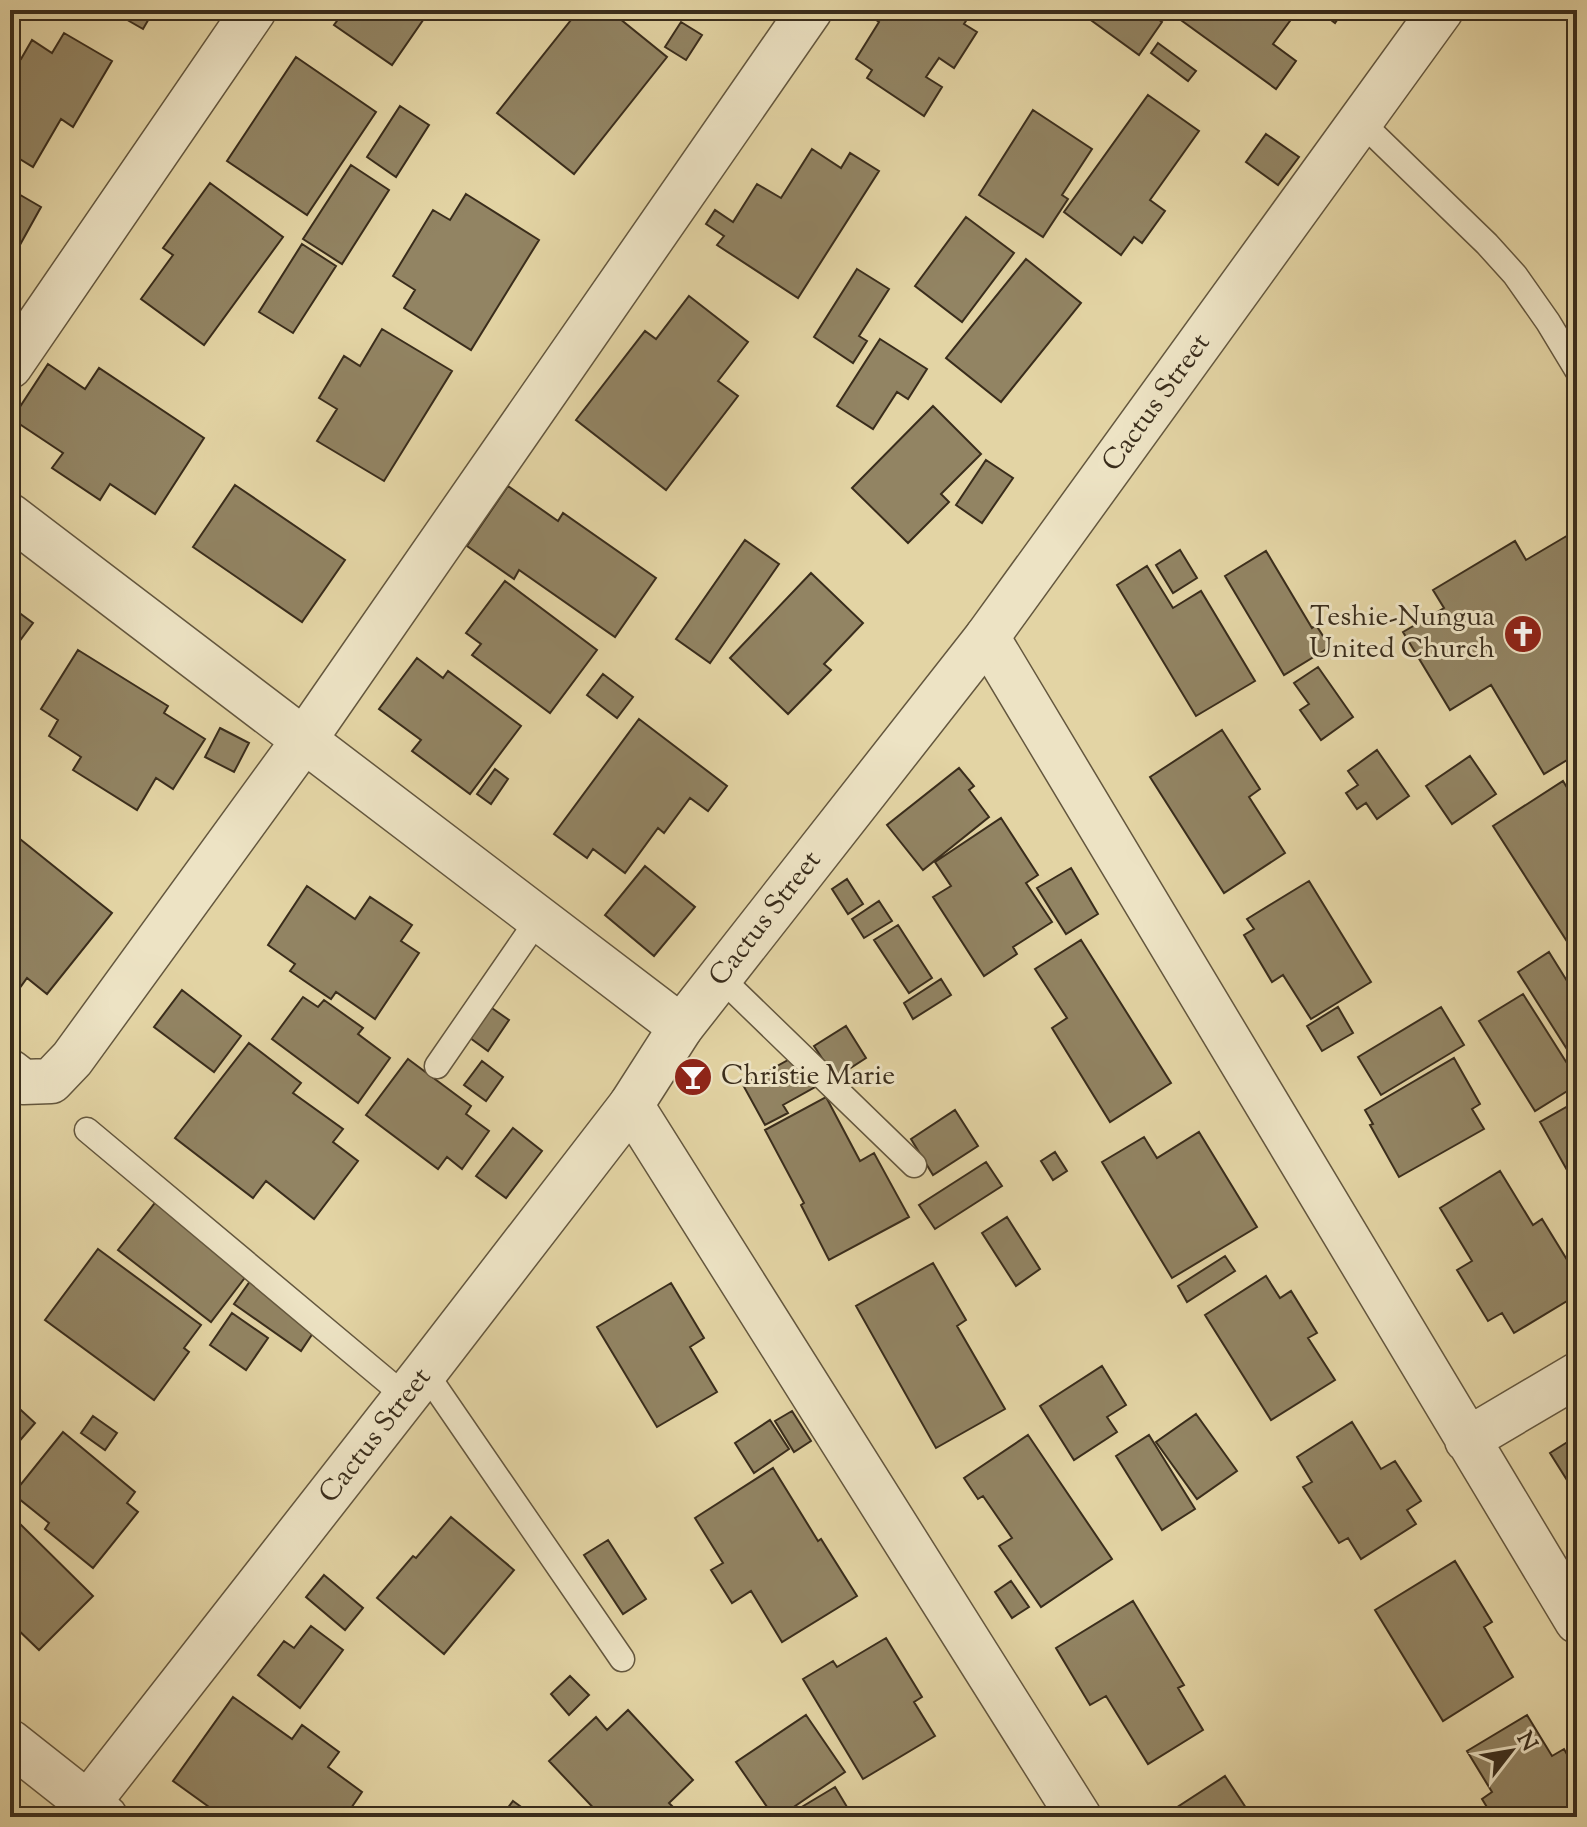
<svg xmlns="http://www.w3.org/2000/svg" width="1587" height="1827" font-family="'Sorts Mill Goudy',serif">
<style>
.building{fill:#928463;stroke:#3a2d1c;stroke-width:2}
.lines{fill:none;stroke-linecap:round;stroke-linejoin:round}
.service-casing{stroke:#64573e;stroke-width:27}
.minor-casing{stroke:#64573e;stroke-width:47}
.tertiary-casing{stroke:#64573e;stroke-width:47}
.service{stroke:#ede3c4;stroke-width:24}
.minor{stroke:#ede3c4;stroke-width:44}
.tertiary{stroke:#ede3c4;stroke-width:44}
.labels{text-anchor:middle;dominant-baseline:central;stroke-width:6;stroke-linejoin:round;paint-order:stroke}
.street-label{font-size:28px;fill:#3a2d1c;stroke:#ede3c4}
.poi-label{font-size:28px;fill:#3a2d1c;stroke:#ede3c4;text-anchor:end}
</style>
<rect width="100%" height="100%" fill="#e3d4a4"/>
<filter id="stains"><feTurbulence type="fractalNoise" baseFrequency=".0025" numOctaves="4"/><feColorMatrix values="0 0 0 0 .2 0 0 0 0 .09 0 0 0 0 .02 0 0 0 .5 -.17"/></filter>
<radialGradient id="worn" r=".72"><stop offset=".6" stop-color="#630" stop-opacity="0"/><stop offset="1" stop-color="#630" stop-opacity=".3"/></radialGradient>
<path class="building" d="M110,10H154L143,29Z
M345,10H430L392,65L334,25Z
M579,10H609L667,57L574,174L497,113Z
M872,10H991L986,19L973,10L964,24L977,32L954,68L939,58L926,77L942,87L924,116L867,78L872,70L856,59L879,22L869,15Z
M1094,10H1146L1162,22L1139,55L1088,18Z
M1167,10H1298L1273,44L1296,61L1276,89Z
M1318,10H1344L1335,23Z
M681,22L702,35L686,60L665,47Z
M64,33L112,61L73,127L61,119L33,167L10,153V55L21,59L32,40L52,53Z
M1158,43L1196,71L1188,81L1151,53Z
M296,57L376,112L307,215L227,161Z
M1148,95L1199,131L1150,200L1165,211L1142,243L1134,237L1121,255L1064,212Z
M400,106L429,125L396,177L367,157Z
M1033,110L1092,149L1062,195L1068,199L1043,237L979,195Z
M1266,134L1299,157L1278,185L1246,162Z
M812,149L841,168L850,153L879,171L798,298L717,245L724,236L706,224L715,210L733,222L757,184L781,198Z
M351,165L389,190L342,264L303,239Z
M210,183L283,237L204,345L141,299L173,255L163,248Z
M10,189L41,207L11,261L10,260Z
M466,194L539,240L471,350L404,308L415,290L393,276L433,210L450,220Z
M966,217L1014,253L962,322L915,286Z
M302,244L336,266L293,333L259,312Z
M1026,259L1081,303L1001,402L946,358Z
M857,269L889,289L859,336L867,341L853,363L814,337Z
M689,296L748,342L718,381L738,396L666,490L576,420L645,331L656,339Z
M382,329L452,371L384,481L317,441L337,409L319,398L344,356L360,366Z
M880,339L927,369L908,399L897,392L873,429L837,406Z
M48,364L85,389L99,368L204,438L155,514L110,484L100,500L52,468L63,453L12,419Z
M933,406L981,454L941,494L949,502L908,543L852,488Z
M986,460L1013,478L982,523L956,505Z
M235,485L345,560L302,622L193,547Z
M508,486L558,521L563,513L656,578L615,637L519,570L514,579L467,546Z
M1570,534L1577,545V754L1544,774L1491,685L1450,710L1403,632L1444,608L1433,590L1515,541L1526,560Z
M745,540L779,564L710,663L676,639Z
M1180,550L1197,578L1173,593L1156,565Z
M1266,551L1312,628L1316,625L1330,647L1284,675L1225,576Z
M1147,566L1173,608L1201,591L1255,681L1196,716L1117,585Z
M811,573L863,623L824,664L831,670L788,714L730,658Z
M505,581L597,650L550,713L472,655L481,644L466,633Z
M10,606L33,623L10,654Z
M78,650L168,706L164,713L205,739L173,789L156,778L137,810L73,770L81,757L49,736L58,720L41,709Z
M417,658L443,678L448,671L521,726L470,794L412,751L421,740L379,709Z
M1318,667L1353,717L1321,740L1300,710L1309,704L1294,683Z
M603,674L633,697L617,718L587,695Z
M639,719L727,786L708,811L690,798L664,833L658,828L625,873L593,849L587,858L554,834Z
M220,728L249,743L234,772L205,757Z
M1222,730L1260,789L1249,797L1285,853L1224,893L1150,777Z
M1377,750L1409,796L1377,819L1366,803L1357,809L1346,793L1358,785L1348,771Z
M1470,756L1496,794L1452,824L1426,786Z
M959,768L974,786L969,790L989,817L923,870L887,825Z
M495,769L508,779L491,804L477,794Z
M1563,781L1577,804V957L1493,826Z
M1001,818L1038,875L1026,883L1052,922L1013,947L1017,954L984,976L933,897L951,886L935,862Z
M10,831L112,913L47,994L27,978L19,989L10,982Z
M645,866L695,907L654,956L605,915Z
M1071,868L1098,914L1066,934L1037,888Z
M847,879L863,904L848,914L832,889Z
M1309,881L1371,982L1311,1019L1283,975L1272,982L1244,935L1254,929L1247,919Z
M307,886L355,919L370,897L412,925L401,941L419,953L375,1019L336,992L331,999L290,971L295,964L268,945Z
M879,901L892,921L864,938L852,919Z
M898,925L932,978L909,993L874,940Z
M1081,940L1171,1083L1110,1122L1052,1028L1067,1018L1035,969Z
M1549,952L1577,997V1065L1518,972Z
M941,979L951,995L913,1019L904,1003Z
M182,990L241,1036L214,1072L154,1027Z
M1523,994L1577,1079V1085L1535,1111L1479,1021Z
M303,997L318,1007L324,1000L363,1028L358,1034L390,1058L358,1103L272,1039Z
M486,1004L509,1020L488,1051L466,1035Z
M1338,1007L1353,1033L1322,1051L1307,1026Z
M1441,1007L1464,1045L1381,1095L1358,1057Z
M846,1026L866,1058L835,1078L814,1046Z
M249,1043L301,1083L293,1093L343,1129L333,1142L358,1161L314,1219L266,1181L253,1198L175,1138Z
M797,1055L815,1087L783,1105L788,1113L765,1125L743,1085Z
M1454,1058L1480,1104L1472,1109L1484,1129L1399,1177L1370,1125L1373,1124L1365,1110Z
M408,1059L471,1106L466,1114L489,1131L462,1169L447,1157L438,1169L366,1115Z
M482,1061L503,1077L486,1101L464,1085Z
M826,1097L860,1161L874,1153L909,1217L829,1260L801,1205L804,1203L765,1130Z
M1577,1101V1188L1540,1122Z
M955,1110L978,1146L933,1175L911,1139Z
M513,1128L542,1151L506,1198L476,1176Z
M1199,1132L1257,1227L1172,1278L1102,1162L1144,1137L1157,1158Z
M1055,1152L1067,1171L1053,1180L1041,1161Z
M986,1162L1002,1186L935,1229L919,1205Z
M1500,1171L1533,1225L1542,1219L1577,1276V1295L1514,1333L1502,1313L1488,1321L1457,1270L1472,1261L1440,1208Z
M158,1199L250,1271L211,1322L118,1250Z
M1007,1217L1040,1269L1016,1286L982,1233Z
M98,1249L201,1325L184,1348L189,1352L154,1400L45,1320Z
M1225,1256L1235,1271L1187,1302L1178,1286Z
M933,1263L966,1320L957,1326L1005,1409L936,1448L856,1306Z
M1266,1276L1280,1298L1291,1291L1317,1333L1308,1338L1335,1380L1271,1420L1205,1315Z
M253,1277L319,1324L301,1351L234,1304Z
M671,1283L704,1338L690,1347L717,1392L657,1427L597,1327Z
M232,1313L268,1338L246,1370L210,1345Z
M1102,1366L1126,1405L1107,1417L1117,1432L1074,1460L1040,1406Z
M10,1400L35,1423L10,1452Z
M792,1411L811,1441L794,1452L775,1421Z
M1196,1414L1237,1471L1197,1499L1156,1442Z
M93,1416L117,1433L105,1450L81,1433Z
M770,1420L789,1449L754,1473L735,1443Z
M1352,1422L1381,1469L1395,1461L1421,1501L1407,1510L1416,1524L1361,1559L1348,1538L1339,1543L1303,1487L1312,1482L1297,1457Z
M63,1432L135,1492L127,1503L138,1512L93,1568L45,1529L49,1523L13,1494Z
M1028,1435L1112,1559L1041,1607L999,1546L1012,1538L983,1496L978,1499L964,1478Z
M1149,1435L1195,1509L1162,1530L1116,1456Z
M1577,1436V1496L1550,1453Z
M773,1468L818,1541L821,1539L857,1596L782,1642L751,1591L732,1603L711,1570L723,1563L695,1518Z
M10,1514L93,1596L39,1650L10,1622Z
M451,1517L514,1570L444,1654L377,1598L413,1556L416,1558Z
M608,1540L646,1599L623,1614L584,1555Z
M1455,1561L1492,1622L1484,1627L1513,1677L1443,1721L1375,1610Z
M324,1575L363,1608L345,1630L306,1597Z
M1011,1581L1029,1607L1012,1618L995,1592Z
M1133,1601L1184,1685L1178,1688L1203,1730L1148,1764L1106,1696L1090,1705L1056,1648Z
M311,1626L343,1650L300,1708L258,1675L284,1641L294,1648Z
M886,1638L922,1697L914,1702L935,1736L863,1779L803,1679L833,1661L837,1667Z
M570,1676L589,1695L569,1715L551,1694Z
M233,1697L292,1739L302,1725L339,1752L328,1767L362,1792L345,1817H223L173,1781Z
M628,1710L693,1780L669,1803L677,1811L671,1817H602L549,1761L596,1717L607,1730Z
M806,1715L845,1772L779,1817H774L736,1762Z
M1527,1715L1552,1756L1564,1749L1577,1772V1817H1493L1482,1799L1492,1792L1467,1751Z
M1225,1776L1252,1817H1162Z
M835,1787L853,1817H785Z
M513,1801L535,1817H501Z"/>
<g class="lines">
<defs>
<path id="service" d="M1361,122L1487,244L1515,275L1548,322L1577,370
M720,977L914,1165
M437,1066L539,918
M87,1130L406,1397
M425,1372L622,1659"/>
<path id="minor" d="M10,366L254,10
M10,516L681,1027
M987,637L1577,1621
M10,1072L23,1082L51,1081L72,1059L304,740L810,10
M631,1105L1079,1817
M1467,1440L1577,1375
M10,1742L105,1817"/>
<path id="tertiary" d="M77,1817L425,1372L631,1105L681,1027L987,637L1441,10"/>
</defs>
<use href="#service" class="service-casing"/>
<use href="#minor" class="minor-casing"/>
<use href="#tertiary" class="tertiary-casing"/>
<use href="#service" class="service"/>
<use href="#minor" class="minor"/>
<use href="#tertiary" class="tertiary"/>
</g>
<defs>
<symbol id="church-disc" viewBox="-11 -11 22 22"><circle r="9.5" fill="#8f2418" stroke="#ede3c4"/><path d="M-1.2-6h2.4v3.5h3.3v2.4h-3.3V6h-2.4V-.1h-3.3v-2.4h3.3Z" fill="#fff"/></symbol>
<symbol id="bar-disc" viewBox="-11 -11 22 22"><circle r="9.5" fill="#8f2418" stroke="#ede3c4"/><path d="M-6-5H6L.8 .8V4.5H3.5V6h-7V4.5H-.8V.8Z" fill="#fff"/></symbol>
</defs>
<g fill-rule="evenodd">
<use href="#church-disc" x="1501" y="612" width="44" height="44"/>
<use href="#bar-disc" x="671" y="1055" width="44" height="44"/>
</g>
<g class="labels">
<g class="street-label">
<text transform="translate(1157 403) rotate(-54)">Cactus Street</text>
<text transform="translate(766 919) rotate(-52)">Cactus Street</text>
<text transform="translate(376 1436) rotate(-52)">Cactus Street</text>
</g>
<g class="poi-label">
<text x="1495" y="618">Teshie-Nungua<tspan x="1495" dy="32">United Church</tspan></text>
<text x="721" y="1077" text-anchor="start">Christie Marie</text>
</g>
</g>
<rect width="1587" height="1827" fill="none" stroke="#e3d4a4" stroke-width="40"/>
<rect x="12" y="12" width="1563" height="1803" fill="none" stroke="#3a2d1c" stroke-width="4"/>
<rect x="20" y="20" width="1547" height="1787" fill="none" stroke="#3a2d1c" stroke-width="2"/>
<g transform="translate(1511 1751) rotate(59)" stroke="#ede3c4" stroke-width="6" paint-order="stroke">
<path d="M0-6L14 30L0 20L-14 30Z" fill="#3a2d1c"/>
<text y="-12" font-size="22" font-weight="bold" text-anchor="middle" fill="#3a2d1c">N</text>
</g>
<rect width="100%" height="100%" filter="url(#stains)"/>
<rect width="100%" height="100%" fill="url(#worn)"/>
</svg>
